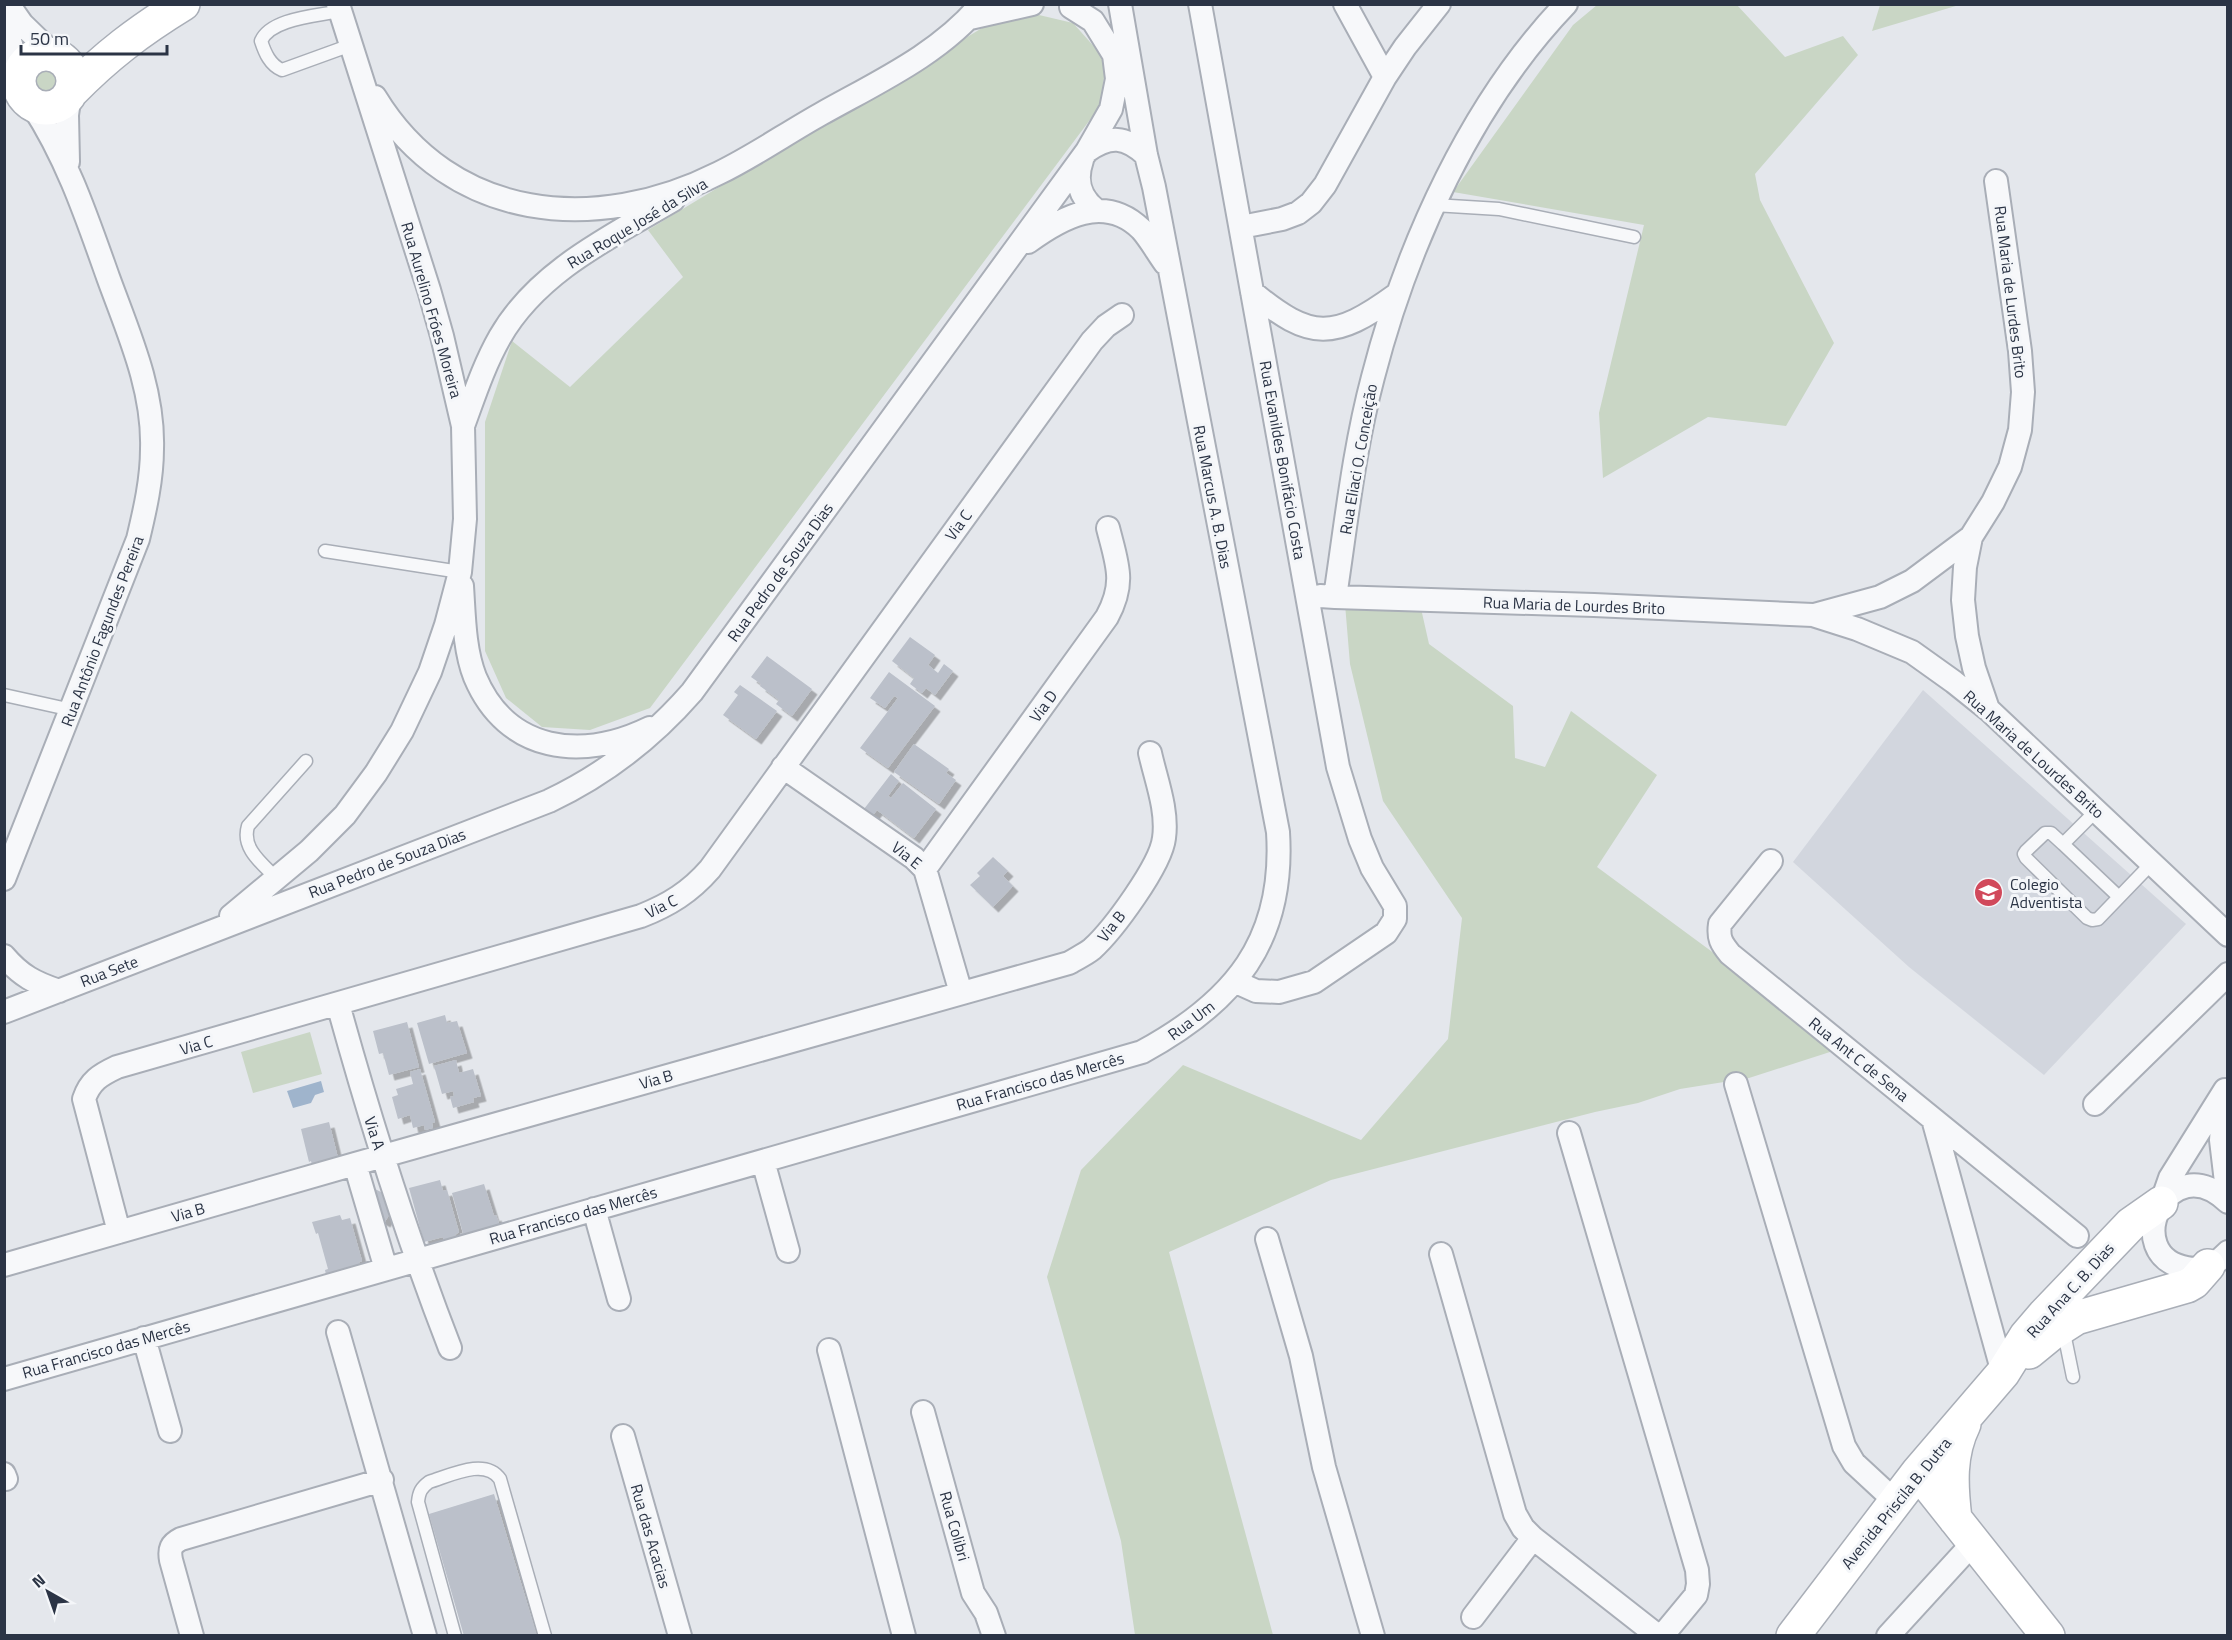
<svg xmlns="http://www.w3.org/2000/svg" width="2232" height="1640" font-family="'Titillium Web',sans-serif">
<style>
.built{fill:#d2d6de}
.green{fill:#c9d6c5}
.water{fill:#9fb4cc}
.building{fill:#bbc0ca;filter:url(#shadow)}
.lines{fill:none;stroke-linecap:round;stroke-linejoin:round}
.lane-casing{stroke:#a9aeb7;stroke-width:15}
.street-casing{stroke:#a9aeb7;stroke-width:26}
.secondary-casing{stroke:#a9aeb7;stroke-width:36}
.lane{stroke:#f7f8fa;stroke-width:12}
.street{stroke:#f7f8fa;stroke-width:22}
.secondary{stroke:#fff;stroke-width:33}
.labels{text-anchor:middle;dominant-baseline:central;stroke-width:6;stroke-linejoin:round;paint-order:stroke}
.street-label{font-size:16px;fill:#2b3445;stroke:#f4f6f9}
.poi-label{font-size:16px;fill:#2b3445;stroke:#f4f6f9;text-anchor:start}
</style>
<defs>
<filter id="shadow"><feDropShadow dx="5.5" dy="5.5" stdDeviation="0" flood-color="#0004"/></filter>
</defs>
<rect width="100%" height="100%" fill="#e4e7ec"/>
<path class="built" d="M1923,690L2186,924L2044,1075L1909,967L1793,862Z"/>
<path class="green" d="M1597,5H1737L1785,57L1843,36L1858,55L1755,174L1760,200L1834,343L1786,426L1708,417L1603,478L1599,413L1644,225L1453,192L1573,25Z
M1880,5V4L1959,5L1872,31Z
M1011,15H1039L1073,23L1106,60L1101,105L650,708L590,730L542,727L506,698L485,651V422L512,341L570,387L683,277L648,230L992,22Z
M28 80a17 17 0 1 1 34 0a17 17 0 1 1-34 0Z
M1344,592L1420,604L1429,644L1513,706L1515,758L1545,767L1571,711L1657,775L1597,867L1711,951L1833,1051L1749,1078L1680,1089L1638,1103L1595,1112L1331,1180L1169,1252L1273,1635H1135L1121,1541L1047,1277L1081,1170L1183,1065L1361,1140L1448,1039L1462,918L1383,801L1350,664Z
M310,1032L322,1074L253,1093L241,1052Z"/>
<path class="water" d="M321,1081L324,1092L315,1095L311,1103L293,1108L287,1091Z"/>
<path class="building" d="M910,637L935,655L928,665L938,673L944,664L953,671L935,695L926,688L922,693L910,684L914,678L892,661Z
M767,656L812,689L792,716L776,704L779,700L760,686L761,684L751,677Z
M889,672L935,706L888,768L860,748L898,698L894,696L885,708L870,698Z
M740,685L777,711L756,739L723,715L738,695L734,692Z
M914,744L949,769L946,773L956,780L939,804L894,772Z
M891,774L899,781L888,796L891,798L903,783L936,809L914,838L877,810L873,815L864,809Z
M993,857L1008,871L1003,876L1013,886L993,907L970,885L980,876L977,873Z
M445,1015L447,1023L457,1021L467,1053L429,1064L417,1023Z
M407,1022L419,1067L389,1075L383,1053L379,1054L373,1031Z
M456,1060L459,1073L473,1069L481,1096L473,1098L474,1102L453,1108L450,1097L454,1096L453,1091L442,1094L434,1066Z
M420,1069L435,1122L432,1123L433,1128L425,1130L424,1125L413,1128L410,1115L398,1119L392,1097L398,1095L396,1089L413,1084L410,1072Z
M329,1122L338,1158L312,1165L311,1161L309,1162L301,1129Z
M440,1180L443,1191L447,1190L459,1232L455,1235L456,1239L444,1243L443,1237L424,1242L409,1188Z
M484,1184L494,1216L496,1215L500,1226L462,1238L460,1234L463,1233L452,1193Z
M375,1189L387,1195L383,1201L388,1203L385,1207L391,1211L385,1222L373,1216L368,1201Z
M340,1215L342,1220L350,1218L362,1261L359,1262L360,1265L326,1275L325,1270L328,1269L318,1233L316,1234L312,1222Z
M494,1494L537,1636H464L429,1514Z"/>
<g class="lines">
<defs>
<path id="lane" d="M340,11C318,16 271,18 261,41C265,53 270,65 282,70L351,45
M1434,205L1499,209L1634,237
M325,551L460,572
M4,695L72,710
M2096,811L2063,844L2051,833H2045L2026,851L2024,854L2026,858L2087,918L2092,920L2098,919L2152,863
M2063,844L2119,897
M277,879C263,864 241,849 248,826L306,761
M2063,1328L2073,1377
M455,1636L418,1502C419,1492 421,1488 429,1482C449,1476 485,1457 500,1479L545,1636"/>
<path id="street" d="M8,4L22,24L55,56
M1200,4L1338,767L1360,839L1372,868L1395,906V919L1386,933L1314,982L1279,992L1256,991L1236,982
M1345,4L1385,77
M970,18L1032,4
M4,21L20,74
M375,97C451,222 596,235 719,173C754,156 787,133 821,114C876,83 940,54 981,4
M1087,151C1110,135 1125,136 1146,155
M1082,160C1075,180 1079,197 1096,210
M68,162L67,115L70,94
M1241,227L1282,219L1298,213L1311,203L1325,185L1385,77L1405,47L1439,4
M1028,242C1061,218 1104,193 1141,229C1150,239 1157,252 1165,263
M1252,292C1311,341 1334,340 1396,295
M463,426C474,396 484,365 500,337C537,272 610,237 673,200
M462,586C464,615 464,649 475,677C507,753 582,761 650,728
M1320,596L1335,597C1346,524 1354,448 1373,377C1407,245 1471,103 1566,4
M1335,597L1594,605L1813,615L1857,629L1912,652L1954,682L1989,710L2228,935
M1814,615L1880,597L1912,581L1971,537
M1988,709L1974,668L1967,636L1963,600L1965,567L1971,537L1993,502L2010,467L2020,430L2023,392L2020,351L1996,181
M783,767L914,858L925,869L961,993
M1771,861L1720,924C1718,938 1721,943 1730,954L2077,1236
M925,869L1107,617C1126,582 1117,564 1108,528
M4,879L138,539C145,510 152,479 152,449C154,389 128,332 108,277C87,218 67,158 32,105
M231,916L309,851L345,815L376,773L402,731L430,672L446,625L460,572L465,519L463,426L442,336L429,290L338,4
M4,956C21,976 35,983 59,991
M338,1004C370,1120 406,1235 450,1348
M4,1012L549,801C606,774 651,739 692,692L1087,151L1111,109L1117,79L1114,55L1093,21L1071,7
M1736,1084L1844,1446L1854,1463L1895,1501
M2225,1093L2221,1140L2228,1199
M2095,1104L2228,974
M1933,1119L2003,1373
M1569,1133L1697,1570L1698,1584L1696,1595L1662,1636
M763,1161L788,1251
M355,1164L386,1269
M2162,1201L2170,1178L2225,1090
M2228,1202C2168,1144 2118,1256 2187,1268C2203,1271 2217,1264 2228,1252
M594,1209L619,1299
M119,1232L84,1099C90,1081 100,1075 117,1067L641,916C669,905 690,892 710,869L1092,341L1106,326L1122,315
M1267,1239L1301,1356L1324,1467L1373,1636
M1441,1254L1515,1514L1523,1528L1533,1538
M4,1265L355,1164L1069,963C1077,958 1086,954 1092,949C1113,930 1161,865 1164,838C1168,810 1156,780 1150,753
M338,1332L425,1636
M144,1338L170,1431
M829,1350L904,1636
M4,1379L1142,1052C1234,1002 1285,941 1278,832L1154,187L1146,155L1120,4
M923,1412L973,1593L986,1613L994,1636
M623,1436L680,1636
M4,1474L6,1479
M1473,1617L1533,1538L1658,1636
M192,1636L171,1560C169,1549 171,1544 181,1539L382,1480
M1888,1636L1974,1542"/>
<path id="secondary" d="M19 81a27 27 0 1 1 54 0a27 27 0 1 1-54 0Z
M71,92C106,56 139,31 183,4
M2029,1352L2051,1334L2076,1318L2187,1286L2194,1282L2208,1266
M1918,1472L2048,1636
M1955,1519C1951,1486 1949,1454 1964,1424
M1793,1636L1918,1472L2003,1373L2026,1336L2044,1315L2131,1224L2161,1203"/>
</defs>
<use href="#lane" class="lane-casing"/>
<use href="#street" class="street-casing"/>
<use href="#secondary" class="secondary-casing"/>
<use href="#lane" class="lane"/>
<use href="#street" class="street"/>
<use href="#secondary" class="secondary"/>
</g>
<defs>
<symbol id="school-disc" viewBox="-11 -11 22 22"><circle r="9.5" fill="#d1495b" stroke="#f4f6f9"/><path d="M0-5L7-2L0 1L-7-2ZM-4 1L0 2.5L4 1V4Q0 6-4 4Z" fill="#fff"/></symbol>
</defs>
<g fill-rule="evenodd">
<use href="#school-disc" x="1972" y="876" width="33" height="33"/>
</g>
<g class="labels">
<g class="street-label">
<text transform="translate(637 223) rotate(-31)">Rua Roque José da Silva</text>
<text transform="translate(2011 292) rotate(83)">Rua Maria de Lurdes Brito</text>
<text transform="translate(432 310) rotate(74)">Rua Aurelino Fróes Moreira</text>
<text transform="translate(1358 459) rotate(-80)">Rua Eliaci O. Conceição</text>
<text transform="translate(1283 460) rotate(80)">Rua Evanildes Bonifácio Costa</text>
<text transform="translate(1213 497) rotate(79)">Rua Marcus A. B. Dias</text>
<text transform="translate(958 525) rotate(-54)">Via C</text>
<text transform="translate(780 572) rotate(-54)">Rua Pedro de Souza Dias</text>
<text transform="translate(1574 605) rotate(2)">Rua Maria de Lourdes Brito</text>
<text transform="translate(102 631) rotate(-69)">Rua Antônio Fagundes Pereira</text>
<text transform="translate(1043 706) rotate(-54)">Via D</text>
<text transform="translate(2034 754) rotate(42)">Rua Maria de Lourdes Brito</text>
<text transform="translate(907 855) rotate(39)">Via E</text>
<text transform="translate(387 863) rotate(-21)">Rua Pedro de Souza Dias</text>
<text transform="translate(661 906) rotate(-26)">Via C</text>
<text transform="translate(1111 926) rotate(-52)">Via B</text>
<text transform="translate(109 971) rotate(-21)">Rua Sete</text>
<text transform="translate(1191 1020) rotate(-37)">Rua Um</text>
<text transform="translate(196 1045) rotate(-16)">Via C</text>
<text transform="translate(1859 1059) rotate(39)">Rua Ant C de Sena</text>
<text transform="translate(656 1079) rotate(-16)">Via B</text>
<text transform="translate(1040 1081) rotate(-16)">Rua Francisco das Mercês</text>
<text transform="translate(375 1133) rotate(72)">Via A</text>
<text transform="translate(188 1212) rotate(-16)">Via B</text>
<text transform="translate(573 1215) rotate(-16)">Rua Francisco das Mercês</text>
<text transform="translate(2070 1290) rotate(-48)">Rua Ana C. B. Dias</text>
<text transform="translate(106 1349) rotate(-16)">Rua Francisco das Mercês</text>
<text transform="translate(1896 1503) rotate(-51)">Avenida Priscila B. Dutra</text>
<text transform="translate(955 1526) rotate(74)">Rua Colibri</text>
<text transform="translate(651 1536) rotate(74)">Rua das Acacias</text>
</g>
<g class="poi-label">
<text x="2010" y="884">Colegio<tspan x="2010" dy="18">Adventista</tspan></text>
</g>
</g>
<rect width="2232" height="1640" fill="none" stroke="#2b3445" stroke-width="12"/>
<g transform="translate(48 1592) rotate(320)" stroke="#f4f6f9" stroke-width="4.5" paint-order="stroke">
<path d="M0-4.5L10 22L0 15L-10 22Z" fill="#2b3445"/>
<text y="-9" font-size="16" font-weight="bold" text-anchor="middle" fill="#2b3445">N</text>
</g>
<path d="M21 45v9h146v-9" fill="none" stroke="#2b3445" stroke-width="3"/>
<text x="30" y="45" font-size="18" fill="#2b3445" stroke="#f4f6f9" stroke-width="4.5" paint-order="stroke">50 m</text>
</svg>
